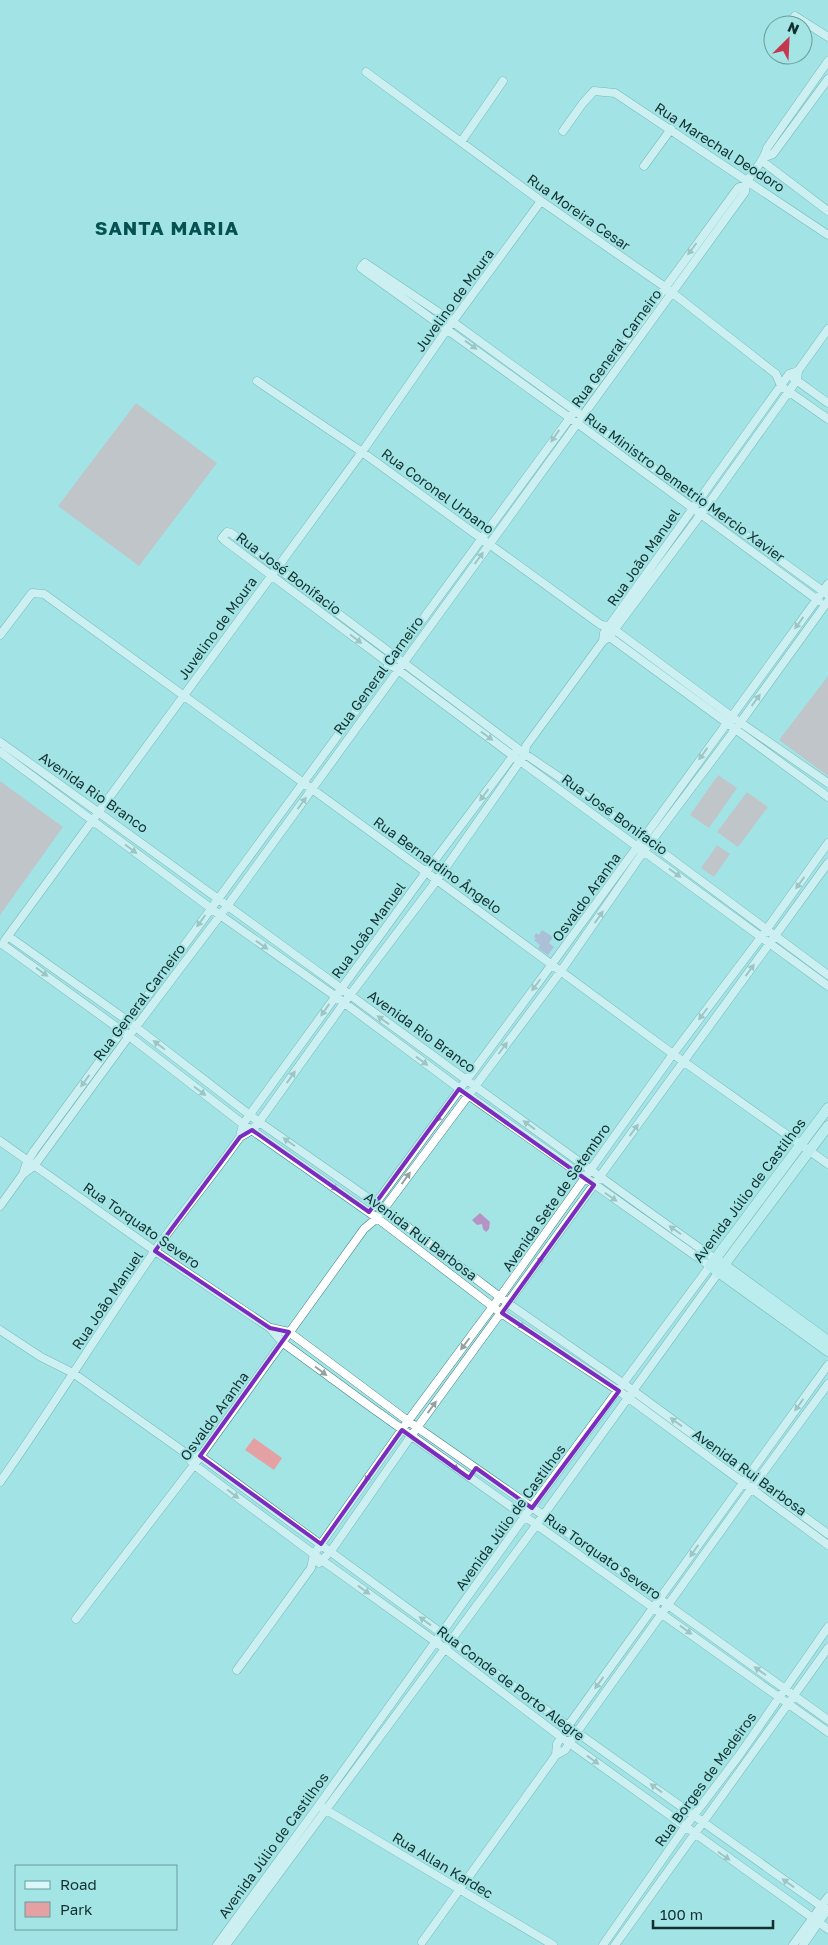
<svg xmlns="http://www.w3.org/2000/svg" width="828" height="1945" font-family="'Golos Text',sans-serif">
<style>
.green{fill:#e3a1a4}
.water{fill:#b793c5}
.lines{fill:none;stroke-linecap:round;stroke-linejoin:round}
.street-casing{stroke:#448485;stroke-width:9}
.secondary-casing{stroke:#448485;stroke-width:11}
.street{stroke:#fff;stroke-width:8}
.secondary{stroke:#daf8f8;stroke-width:10}
.oneway{fill:#95a1a1}
.marked{fill:none;stroke:#7b2cbf;stroke-width:4;stroke-linejoin:round}
.labels{text-anchor:middle;dominant-baseline:central;stroke-width:4;stroke-linejoin:round;paint-order:stroke}
.street-label{font-size:14px;fill:#142f2f;stroke:#a3e4e5}
.district-label{font-size:19px;font-weight:bold;letter-spacing:1px;fill:#065253;stroke:#a3e4e5}
</style>
<rect width="100%" height="100%" fill="#a3e4e5"/>
<path class="green" d="M136,403L217,463L139,566L58,506Z
M828,676V776L779,740Z
M718,775L737,788L709,828L690,815Z
M0,781L63,827L0,915Z
M747,792L768,807L738,847L717,832Z
M717,845L730,854L714,877L701,868Z
M254,1438L282,1458L274,1470L245,1450Z"/>
<path class="water" d="M542,930L553,937L549,943L554,947L548,955L538,948L540,945L534,940L536,939L534,937L536,933L539,935Z
M480,1213L490,1222L489,1229L486,1232L483,1229L482,1224L477,1225L472,1220Z"/>
<g class="lines">
<defs>
<path id="street" d="M795,16L828,37
M366,72L541,201L665,287L776,374L781,386L828,419
M563,131L583,103L594,91L615,93L828,235
M461,142L503,81
M765,157L773,154L828,79
M762,161L828,211
M644,166L671,129
M362,266L361,268L577,423L819,601
M362,266L365,263L453,322L828,595
M792,377L828,403
M257,381L362,452L601,625L609,626L615,630L731,716L828,783
M0,635L32,593L44,594L426,872L673,1054L828,1164
M607,635L828,797
M603,641L604,633L789,374L798,371
M0,742C240,912 475,1089 715,1259
M0,752L220,915L335,996L468,1095L710,1266L525,1516L319,1805L217,1945
M8,936L128,1021L259,1122L384,1209L509,1304L624,1384L828,1534
M5,940L362,452L448,328L541,201
M2,944L129,1036L243,1124L377,1218L501,1313L619,1391L828,1545
M828,975L584,794L525,754L231,533L227,532L222,538L224,540L520,761L828,986
M240,1137L243,1124L426,872L516,752
M0,1141L155,1251L270,1328L282,1342L368,1405L828,1732
M23,1174L34,1166L129,1036L228,905L745,192C745,175 764,165 767,148L828,61
M0,1206L23,1174L27,1162L34,1151C268,829 503,508 738,188L745,185
M373,1207L552,964L828,584
M271,1328L289,1332L408,1421L543,1515L828,1720
M0,1330L41,1357L73,1373L184,1452L194,1465L323,1561L436,1642L561,1737L828,1929
M184,1452L200,1456L568,1726L828,1911
M0,1482C53,1407 101,1328 154,1252C181,1213 213,1176 240,1137L252,1130L259,1122L344,1003L437,880L525,754L526,746L603,641L609,637L707,506L797,380L798,371L828,329
M319,1563L331,1551L411,1436L828,863
M76,1619L194,1465L364,1229L377,1218L561,971L644,851L740,723L828,601
M237,1670L311,1568L314,1554L321,1544L408,1421L500,1297L673,1054L762,936L828,843
M556,1755L557,1744L568,1726L828,1365
M323,1808L553,1945
M422,1942L556,1755L565,1750L577,1732L751,1489L828,1384
M226,1945L537,1524L718,1273
M603,1945L685,1827L738,1757L828,1627
M615,1945L828,1648
M793,1945L828,1897
M803,1945L828,1909"/>
<path id="secondary" d="M828,1108L710,1266L828,1351
M720,1262L828,1341
M718,1273L828,1126"/>
</defs>
<use href="#street" class="street-casing"/>
<use href="#secondary" class="secondary-casing"/>
<use href="#street" class="street"/>
<use href="#secondary" class="secondary"/>
</g>
<defs><path id="oneway-solid" d="M-6-.8H1V-3.2L6.5 0L1 3.2V.8H-6Z" transform="scale(1.25)"/></defs>
<g class="oneway">
<use href="#oneway-solid" transform="translate(692 249) rotate(127)"/>
<use href="#oneway-solid" transform="translate(471 345) rotate(36)"/>
<use href="#oneway-solid" transform="translate(555 436) rotate(125)"/>
<use href="#oneway-solid" transform="translate(479 558) rotate(-54)"/>
<use href="#oneway-solid" transform="translate(799 623) rotate(126)"/>
<use href="#oneway-solid" transform="translate(356 639) rotate(37)"/>
<use href="#oneway-solid" transform="translate(756 700) rotate(-54)"/>
<use href="#oneway-solid" transform="translate(487 736) rotate(36)"/>
<use href="#oneway-solid" transform="translate(703 754) rotate(126)"/>
<use href="#oneway-solid" transform="translate(484 795) rotate(127)"/>
<use href="#oneway-solid" transform="translate(302 803) rotate(-54)"/>
<use href="#oneway-solid" transform="translate(131 849) rotate(37)"/>
<use href="#oneway-solid" transform="translate(675 873) rotate(36)"/>
<use href="#oneway-solid" transform="translate(800 883) rotate(126)"/>
<use href="#oneway-solid" transform="translate(599 917) rotate(-55)"/>
<use href="#oneway-solid" transform="translate(201 921) rotate(126)"/>
<use href="#oneway-solid" transform="translate(262 945) rotate(35)"/>
<use href="#oneway-solid" transform="translate(750 970) rotate(-54)"/>
<use href="#oneway-solid" transform="translate(42 972) rotate(36)"/>
<use href="#oneway-solid" transform="translate(536 985) rotate(127)"/>
<use href="#oneway-solid" transform="translate(325 1010) rotate(125)"/>
<use href="#oneway-solid" transform="translate(703 1014) rotate(127)"/>
<use href="#oneway-solid" transform="translate(383 1020) rotate(-144)"/>
<use href="#oneway-solid" transform="translate(159 1045) rotate(-143)"/>
<use href="#oneway-solid" transform="translate(503 1048) rotate(-53)"/>
<use href="#oneway-solid" transform="translate(422 1061) rotate(36)"/>
<use href="#oneway-solid" transform="translate(291 1077) rotate(-55)"/>
<use href="#oneway-solid" transform="translate(85 1081) rotate(126)"/>
<use href="#oneway-solid" transform="translate(200 1091) rotate(37)"/>
<use href="#oneway-solid" transform="translate(440 1116) rotate(126)"/>
<use href="#oneway-solid" transform="translate(529 1125) rotate(-144)"/>
<use href="#oneway-solid" transform="translate(634 1130) rotate(-54)"/>
<use href="#oneway-solid" transform="translate(289 1142) rotate(-145)"/>
<use href="#oneway-solid" transform="translate(406 1178) rotate(-54)"/>
<use href="#oneway-solid" transform="translate(332 1186) rotate(35)"/>
<use href="#oneway-solid" transform="translate(611 1197) rotate(35)"/>
<use href="#oneway-solid" transform="translate(675 1230) rotate(-145)"/>
<use href="#oneway-solid" transform="translate(539 1262) rotate(-54)"/>
<use href="#oneway-solid" transform="translate(519 1324) rotate(34)"/>
<use href="#oneway-solid" transform="translate(465 1344) rotate(127)"/>
<use href="#oneway-solid" transform="translate(321 1371) rotate(37)"/>
<use href="#oneway-solid" transform="translate(799 1405) rotate(126)"/>
<use href="#oneway-solid" transform="translate(432 1407) rotate(-54)"/>
<use href="#oneway-solid" transform="translate(676 1422) rotate(-144)"/>
<use href="#oneway-solid" transform="translate(453 1466) rotate(36)"/>
<use href="#oneway-solid" transform="translate(369 1476) rotate(125)"/>
<use href="#oneway-solid" transform="translate(233 1494) rotate(37)"/>
<use href="#oneway-solid" transform="translate(694 1551) rotate(125)"/>
<use href="#oneway-solid" transform="translate(364 1590) rotate(36)"/>
<use href="#oneway-solid" transform="translate(425 1621) rotate(-144)"/>
<use href="#oneway-solid" transform="translate(686 1630) rotate(36)"/>
<use href="#oneway-solid" transform="translate(760 1671) rotate(-145)"/>
<use href="#oneway-solid" transform="translate(599 1683) rotate(126)"/>
<use href="#oneway-solid" transform="translate(593 1760) rotate(36)"/>
<use href="#oneway-solid" transform="translate(656 1788) rotate(-144)"/>
<use href="#oneway-solid" transform="translate(724 1856) rotate(35)"/>
<use href="#oneway-solid" transform="translate(788 1883) rotate(-144)"/>
</g>
<path d="M0 0H828V1945H0ZM459,1089L594,1185L502,1313L619,1391L532,1508L476,1468L469,1478L402,1430L321,1544L200,1456L289,1332L270,1328L155,1251L240,1137L252,1130L369,1212Z" fill="#a3e4e5" fill-opacity=".55" fill-rule="evenodd"/>
<path class="marked" d="M459,1089L594,1185L502,1313L619,1391L532,1508L476,1468L469,1478L402,1430L321,1544L200,1456L289,1332L270,1328L155,1251L240,1137L252,1130L369,1212Z"/>
<g class="labels">
<g class="street-label">
<text transform="translate(720 147) rotate(33)">Rua Marechal Deodoro</text>
<text transform="translate(579 212) rotate(35)">Rua Moreira Cesar</text>
<text transform="translate(454 300) rotate(-54)">Juvelino de Moura</text>
<text transform="translate(616 348) rotate(-54)">Rua General Carneiro</text>
<text transform="translate(685 487) rotate(36)">Rua Ministro Demetrio Mercio Xavier</text>
<text transform="translate(438 491) rotate(36)">Rua Coronel Urbano</text>
<text transform="translate(643 557) rotate(-55)">Rua João Manuel</text>
<text transform="translate(289 573) rotate(37)">Rua José Bonifacio</text>
<text transform="translate(217 628) rotate(-54)">Juvelino de Moura</text>
<text transform="translate(378 675) rotate(-54)">Rua General Carneiro</text>
<text transform="translate(94 792) rotate(35)">Avenida Rio Branco</text>
<text transform="translate(615 814) rotate(36)">Rua José Bonifacio</text>
<text transform="translate(438 865) rotate(36)">Rua Bernardino Ângelo</text>
<text transform="translate(586 897) rotate(-54)">Osvaldo Aranha</text>
<text transform="translate(368 930) rotate(-54)">Rua João Manuel</text>
<text transform="translate(139 1002) rotate(-53)">Rua General Carneiro</text>
<text transform="translate(422 1031) rotate(36)">Avenida Rio Branco</text>
<text transform="translate(749 1190) rotate(-53)">Avenida Júlio de Castilhos</text>
<text transform="translate(556 1197) rotate(-55)">Avenida Sete de Setembro</text>
<text transform="translate(142 1225) rotate(35)">Rua Torquato Severo</text>
<text transform="translate(421 1236) rotate(37)">Avenida Rui Barbosa</text>
<text transform="translate(107 1300) rotate(-56)">Rua João Manuel</text>
<text transform="translate(214 1416) rotate(-54)">Osvaldo Aranha</text>
<text transform="translate(750 1472) rotate(36)">Avenida Rui Barbosa</text>
<text transform="translate(510 1517) rotate(-54)">Avenida Júlio de Castilhos</text>
<text transform="translate(603 1556) rotate(35)">Rua Torquato Severo</text>
<text transform="translate(511 1683) rotate(37)">Rua Conde de Porto Alegre</text>
<text transform="translate(705 1779) rotate(-54)">Rua Borges de Medeiros</text>
<text transform="translate(273 1845) rotate(-54)">Avenida Júlio de Castilhos</text>
<text transform="translate(443 1865) rotate(31)">Rua Allan Kardec</text>
</g>
<g class="district-label">
<text x="167" y="227">SANTA MARIA</text>
</g>
</g>
<rect x="15" y="1865" width="162" height="65" fill="#a3e4e5" stroke="#6a9c9c"/>
<rect x="25" y="1881" width="25" height="8" fill="#daf8f8" stroke="#6a9c9c"/>
<text x="60" y="1890" font-size="15" fill="#142f2f">Road</text>
<rect x="25" y="1902" width="25" height="15" fill="#e3a1a4" stroke="#6a9c9c"/>
<text x="60" y="1915" font-size="15" fill="#142f2f">Park</text>
<g transform="translate(788 40) rotate(24)"><circle r="24" fill="#a3e4e5" stroke="#6a9c9c"/>
<path d="M0-4L9 19L0 12L-9 19Z" fill="#c6364d"/>
<text y="-8" font-size="14" font-weight="bold" text-anchor="middle" fill="#142f2f">N</text>
</g>
<path d="M653 1920v8h120v-8" fill="none" stroke="#142f2f" stroke-width="2.5"/>
<text x="660" y="1920" font-size="15" fill="#142f2f" stroke="#a3e4e5" stroke-width="4" paint-order="stroke">100 m</text>
</svg>
